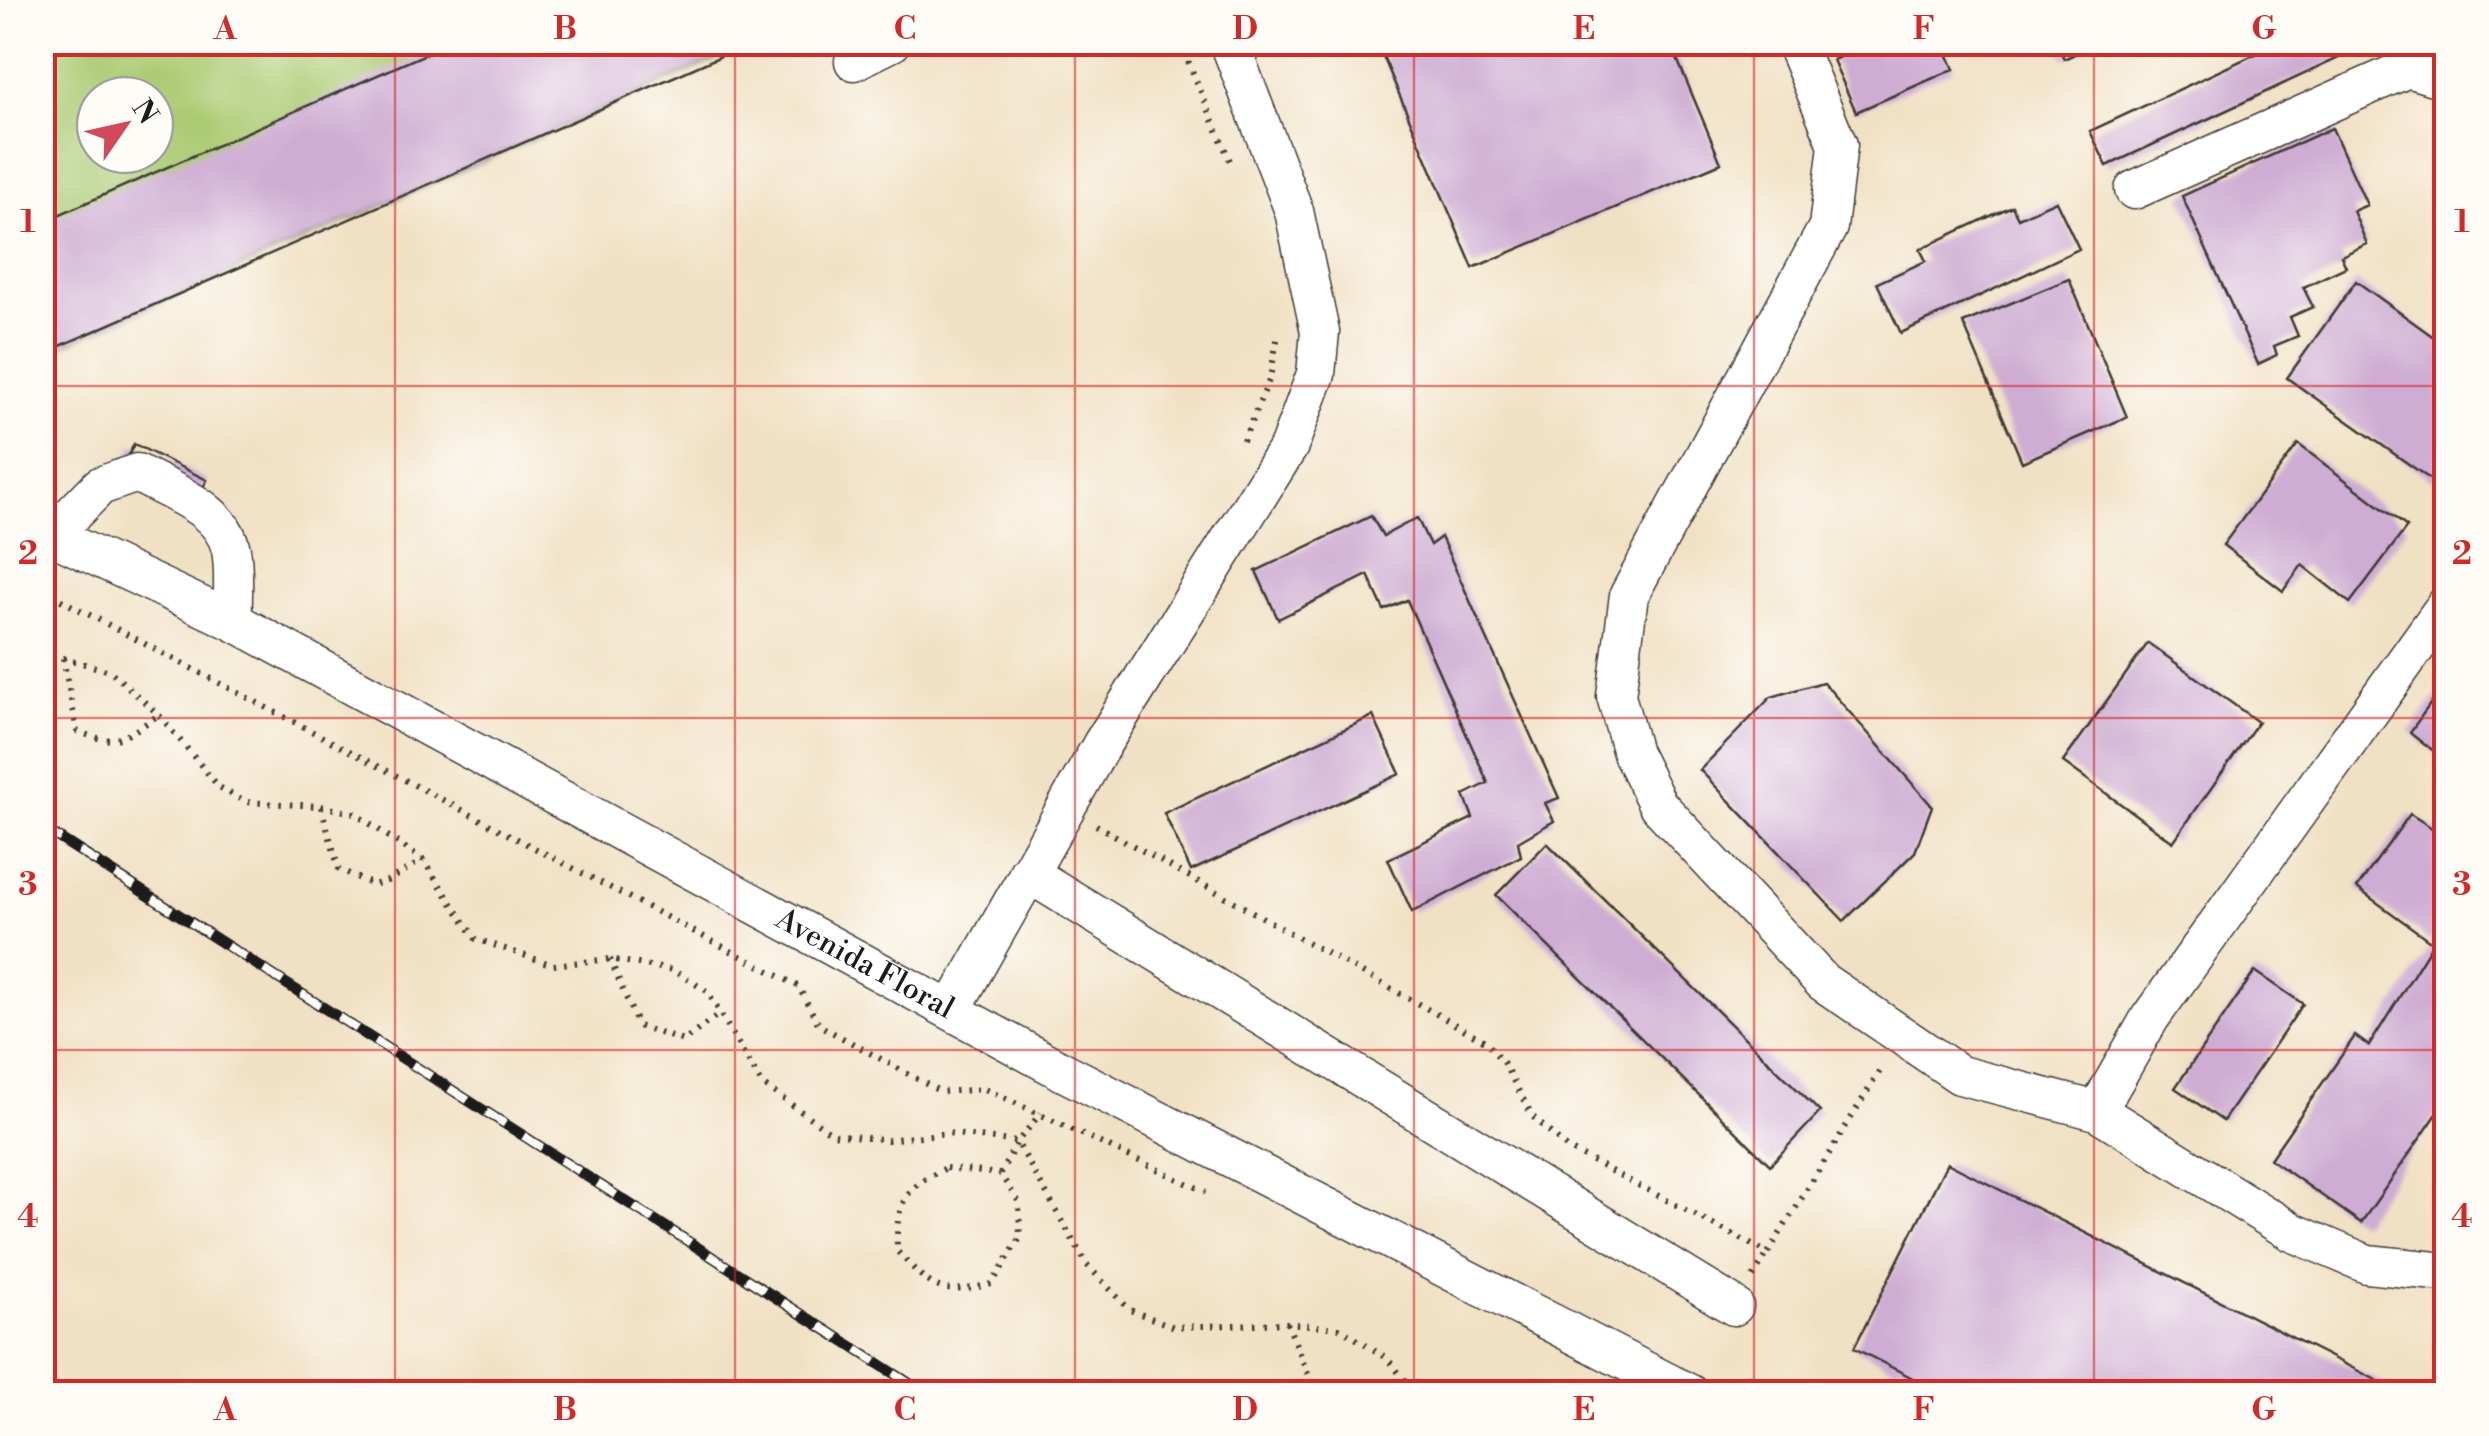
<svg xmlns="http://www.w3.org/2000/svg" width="2489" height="1436" font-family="'Libre Bodoni',serif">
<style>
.pitch{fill:#abcb72;stroke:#647447;stroke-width:2.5;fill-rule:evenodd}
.building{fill:#ceacd3}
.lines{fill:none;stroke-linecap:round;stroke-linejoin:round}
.minor-casing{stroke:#3c3a35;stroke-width:41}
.path{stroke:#3c3a35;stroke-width:6;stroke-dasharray:2.5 8;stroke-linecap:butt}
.minor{stroke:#fff;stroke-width:38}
.rail-casing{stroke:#1c1c1c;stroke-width:11}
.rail{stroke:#fdfcf7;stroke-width:8;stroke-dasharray:22;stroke-linecap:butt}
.grid{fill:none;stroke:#d62828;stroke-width:2.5;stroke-opacity:0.55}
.labels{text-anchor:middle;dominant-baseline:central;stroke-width:8;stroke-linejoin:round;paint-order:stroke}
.street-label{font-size:30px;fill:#1c1c1c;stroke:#fdfcf7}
.neatline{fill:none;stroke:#d62828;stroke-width:4}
.grid-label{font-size:32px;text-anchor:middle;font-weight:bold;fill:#d62828}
</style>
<rect width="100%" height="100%" fill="#fdfcf7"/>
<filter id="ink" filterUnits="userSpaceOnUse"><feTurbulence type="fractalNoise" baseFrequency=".01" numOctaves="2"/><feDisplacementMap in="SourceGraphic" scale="20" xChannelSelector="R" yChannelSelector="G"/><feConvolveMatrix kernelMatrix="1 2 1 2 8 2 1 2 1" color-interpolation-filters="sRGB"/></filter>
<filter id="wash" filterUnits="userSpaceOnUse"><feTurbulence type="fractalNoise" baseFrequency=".0048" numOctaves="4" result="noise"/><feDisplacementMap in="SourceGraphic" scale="40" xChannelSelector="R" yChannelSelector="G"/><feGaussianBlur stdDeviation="2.25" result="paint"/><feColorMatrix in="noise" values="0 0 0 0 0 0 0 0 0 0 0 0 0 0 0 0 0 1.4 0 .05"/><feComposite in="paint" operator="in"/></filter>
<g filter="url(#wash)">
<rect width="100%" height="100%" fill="#f1e1c4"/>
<path class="pitch" d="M43,43H753L43,354ZM95,95H155V155H95Z"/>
<g id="blocks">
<path class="building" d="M453,42H753L42,354V222Z
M1377,42H1670L1721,163L1473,268Z
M1873,42H1942L1954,69L1856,112L1833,60Z
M2057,42H2100L2064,59Z
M2281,42H2373L2107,166L2090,131Z
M2332,128L2367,205L2353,211L2367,244L2341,256L2346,267L2303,287L2313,307L2290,317L2298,336L2274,346L2277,355L2258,364L2182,196Z
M2056,201L2079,249L1901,333L1877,283L1926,261L1920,249L2012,206L2018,218Z
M2069,279L2127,417L2022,462L1963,323Z
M2356,281L2446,346L2444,489L2287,378Z
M134,444L207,480L193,508L121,471Z
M2298,444L2407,527L2350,603L2302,565L2283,591L2223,545Z
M1371,516L1383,536L1417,518L1430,545L1441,537L1559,798L1545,803L1554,821L1518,842L1521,856L1412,912L1388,859L1473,818L1464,795L1488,783L1407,600L1384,610L1368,575L1278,619L1256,571Z
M2148,643L2258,722L2173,842L2063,762Z
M1823,682L1932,806L1915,852L1844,921L1700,770L1771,697Z
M2446,682V761L2410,732Z
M1373,716L1400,774L1191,871L1164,813Z
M2410,814L2446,837V1101L2361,1223L2270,1159L2355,1036L2369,1046L2433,943L2357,888Z
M1547,843L1820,1112L1770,1165L1496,895Z
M2255,971L2303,1004L2223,1121L2175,1088Z
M1947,1163L2404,1394H1944L1854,1348Z"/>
</g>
</g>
<g filter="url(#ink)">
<use href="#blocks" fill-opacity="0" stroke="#3c3a35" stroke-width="2.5"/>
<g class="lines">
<defs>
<g id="minor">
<path d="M1795,42L1838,145L1828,227L1629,595L1616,696L1632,753L1658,805L1823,982L1960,1075L2097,1111L2292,1232L2367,1264L2446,1272"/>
<path d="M854,61L892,42"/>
<path d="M2134,190L2408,68L2446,80"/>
<path id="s1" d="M42,531L233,621L1062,1071L1690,1394"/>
<path d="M51,536L100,486L137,473C170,492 223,508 231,550C235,572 232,598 233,621"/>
<path d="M1028,873L1734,1306"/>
<path d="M952,1009L1102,744L1289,446L1316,374L1320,332L1294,211L1229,42"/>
<path d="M2097,1111L2150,1018L2446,605"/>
</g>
</defs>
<use href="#minor" class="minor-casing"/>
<path class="path" d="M1180,42L1230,161
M1243,441L1270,378L1278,335
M42,590L798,986L819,1025L941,1092L985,1089L1206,1192
M63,658L77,731C119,748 122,738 159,715
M42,661L63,658L110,671L159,715L219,787L245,802L320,806L354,813L423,860L476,939L553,965L610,959L672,970L707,991L762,1084L833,1134L887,1140L948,1133L1017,1142L1087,1265L1130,1310L1174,1327L1287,1323L1339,1328L1387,1358L1416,1394
M321,807L339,869L373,885L387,881L423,860
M1096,825L1485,1041L1503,1062L1533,1117L1567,1148L1768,1253L1883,1066
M610,959L638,1026L684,1041L720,1013
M946,1168L1000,1174L1019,1202L1020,1238L992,1284C939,1296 933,1290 897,1251C896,1204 902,1189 946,1168Z
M1000,1174L1017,1142L1041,1113
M1753,1277L1768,1253
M1287,1323L1311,1381L1327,1394"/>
<use href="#minor" class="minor"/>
<defs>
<path id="rail" d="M42,827L926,1394"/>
</defs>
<use href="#rail" class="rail-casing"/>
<use href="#rail" class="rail"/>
</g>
</g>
<path class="grid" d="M395,42V1394M735,42V1394M1075,42V1394M1414,42V1394M1754,42V1394M2094,42V1394M42,386H2446M42,718H2446M42,1050H2446"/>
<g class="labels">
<g class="street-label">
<text stroke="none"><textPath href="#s1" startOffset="930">Avenida Floral</textPath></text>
</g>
</g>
<rect width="2489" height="1436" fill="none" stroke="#fdfcf7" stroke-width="110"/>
<g transform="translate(125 125) rotate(56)"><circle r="48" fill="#fdfcf7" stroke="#a3a29f" stroke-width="2.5"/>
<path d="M0-8L18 38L0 25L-18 38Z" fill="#d1495b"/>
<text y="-15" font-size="28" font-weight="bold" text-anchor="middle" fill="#1c1c1c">N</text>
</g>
<rect x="55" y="55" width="2379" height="1326" class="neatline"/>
<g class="grid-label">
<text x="225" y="39">A</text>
<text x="565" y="39">B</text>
<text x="905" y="39">C</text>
<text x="1245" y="39">D</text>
<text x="1584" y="39">E</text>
<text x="1924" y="39">F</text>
<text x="2264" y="39">G</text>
<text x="28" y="232">1</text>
<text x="2462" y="232">1</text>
<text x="28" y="564">2</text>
<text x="2462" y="564">2</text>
<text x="28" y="895">3</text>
<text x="2462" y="895">3</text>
<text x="28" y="1227">4</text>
<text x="2462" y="1227">4</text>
<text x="225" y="1420">A</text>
<text x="565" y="1420">B</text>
<text x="905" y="1420">C</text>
<text x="1245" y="1420">D</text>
<text x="1584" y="1420">E</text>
<text x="1924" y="1420">F</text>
<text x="2264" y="1420">G</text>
</g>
</svg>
